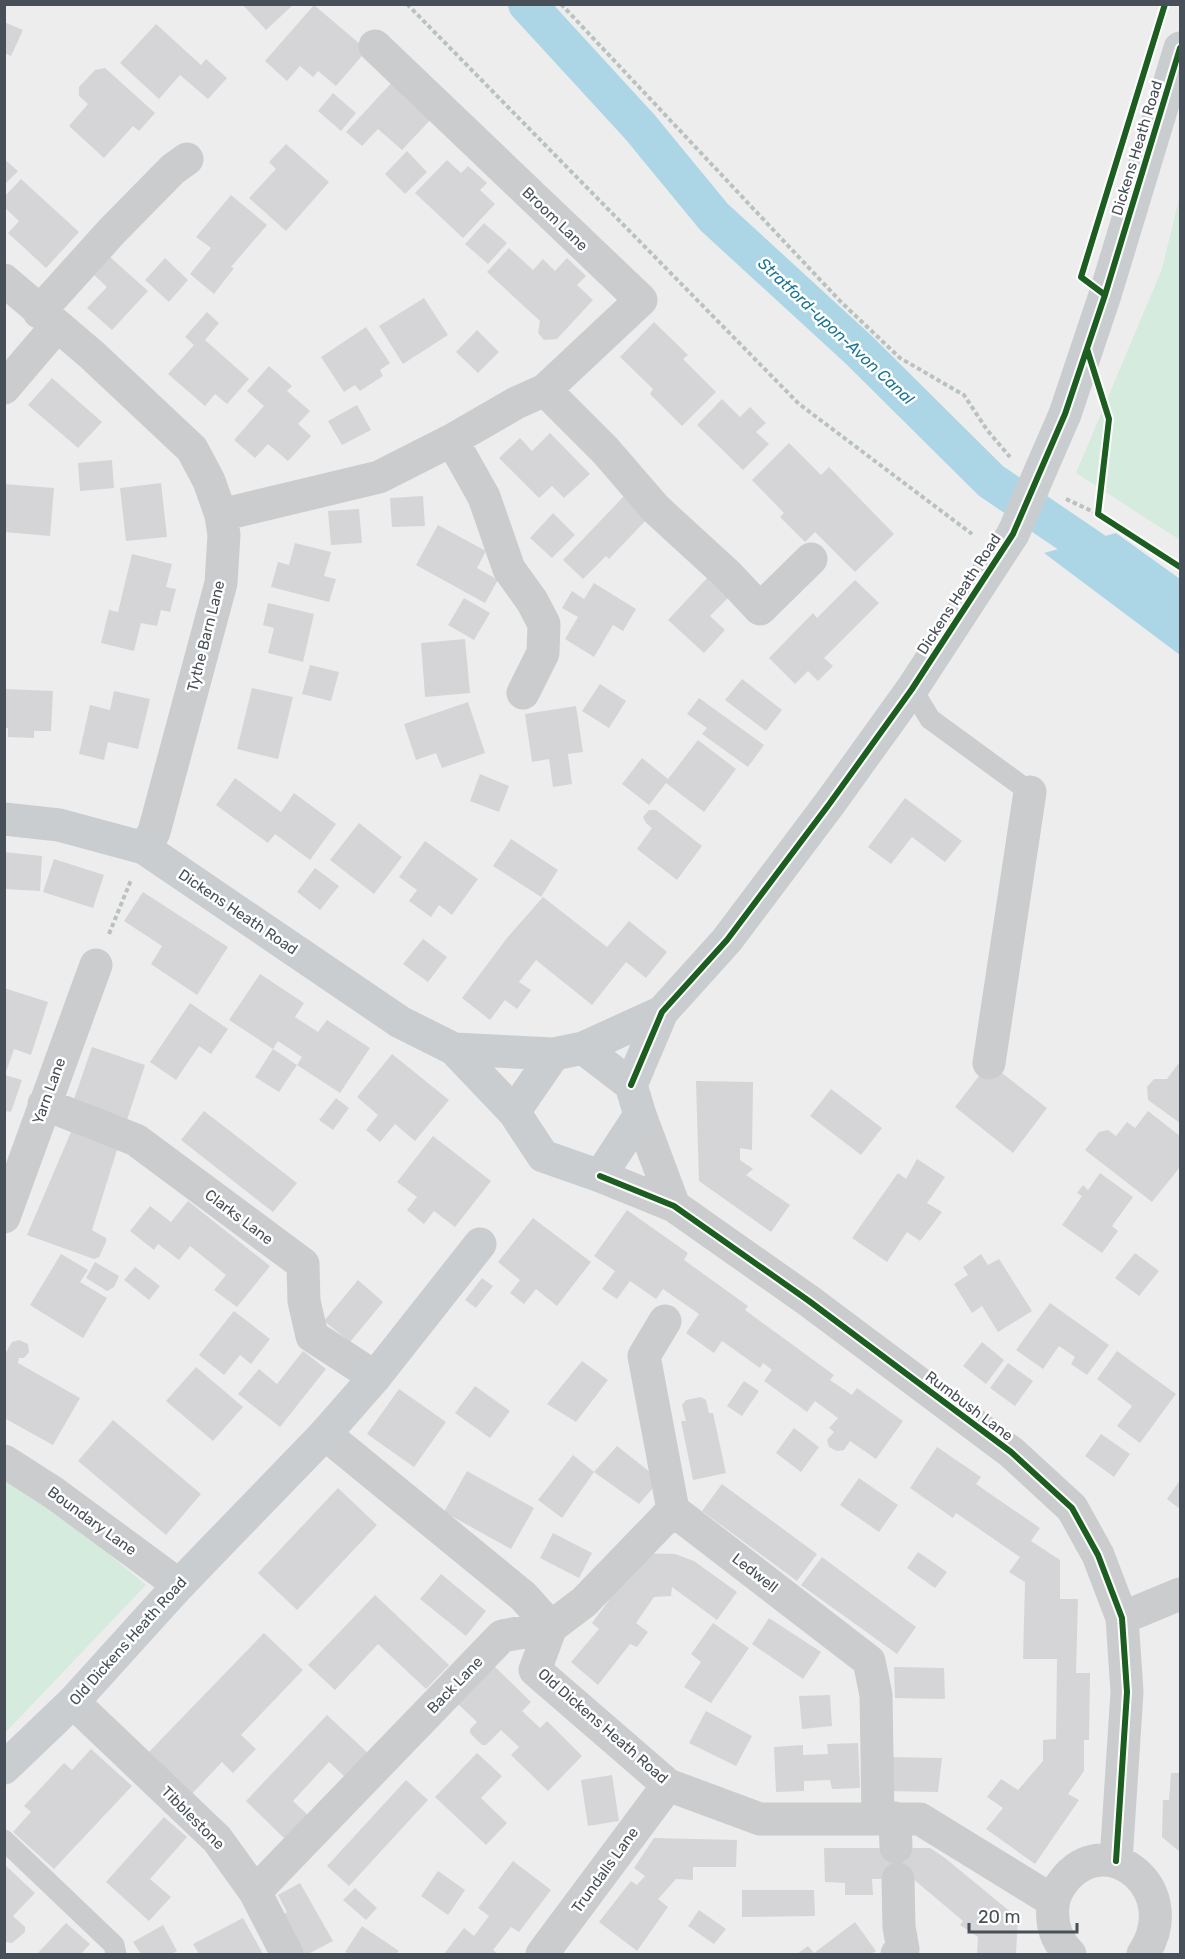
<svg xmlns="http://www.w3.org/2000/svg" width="1185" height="1959" font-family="Rubik,sans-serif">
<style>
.green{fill:#d4ebde}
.water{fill:#acd6e5}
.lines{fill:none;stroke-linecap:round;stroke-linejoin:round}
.canal{stroke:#acd6e5;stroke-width:38}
.building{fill:#d5d5d7}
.path{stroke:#b8c2bf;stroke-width:4;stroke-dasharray:4.5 3;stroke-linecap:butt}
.lane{stroke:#caccce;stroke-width:21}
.street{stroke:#caccce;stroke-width:33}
.secondary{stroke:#cacdcf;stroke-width:33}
.secondary-bridge{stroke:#cacdcf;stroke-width:33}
.cycleway-casing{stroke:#fff;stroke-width:10}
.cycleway{stroke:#1b5e20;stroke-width:6}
.labels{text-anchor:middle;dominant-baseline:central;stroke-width:5;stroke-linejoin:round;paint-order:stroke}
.street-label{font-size:15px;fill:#474f58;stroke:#fff}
.water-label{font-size:16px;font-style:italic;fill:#1a7597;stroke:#fff}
</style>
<rect width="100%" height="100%" fill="#eeeded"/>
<path class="green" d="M1180,195V540L1076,473L1162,269Z
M5,1477L78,1528L146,1585L5,1733Z"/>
<path class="water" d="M1116,533L1180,579V655L1044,553Z"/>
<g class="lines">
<path class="canal" d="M527,4L640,127L714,217L859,350L991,481L1112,563L1180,619"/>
</g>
<path class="building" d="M242,4H294L266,30Z
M314,5L367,50L336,86L318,71L313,77L300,66L287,81L265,61Z
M4,22L23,30L11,56L4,53Z
M156,24L201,65L206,59L227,78L208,99L180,75L159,99L120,63Z
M105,68L155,113L139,131L133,126L104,158L69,126L88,104L79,96V87L95,70Z
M394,80L434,116L402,150L378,129L362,146L346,132Z
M333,93L356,113L341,131L318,111Z
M286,144L329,182L286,231L249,198L276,169L269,162Z
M407,151L427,172L405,194L385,174Z
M4,159L18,171L4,185Z
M447,160L461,173L468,166L487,183L480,190L495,204L463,238L415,193Z
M21,179L79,232L46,268L8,233L19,221L4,207V197Z
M231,195L267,225L231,267L234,268L214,294L190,274L211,248L196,237Z
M484,223L507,243L488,264L465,244Z
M509,248L533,270L543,259L555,271L567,258L586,276L577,285L593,300L557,339L544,340L538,333L540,321L487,272Z
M110,257L148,291L112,330L87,308L107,287L94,275Z
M165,258L188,280L169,302L145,280Z
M424,298L448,335L403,364L379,326Z
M207,312L219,323L205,340L249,379L227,404L215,394L205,406L168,374L194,345L185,337Z
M654,322L688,355L683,359L716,392L682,426L650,394L653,389L620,357Z
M366,327L390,363L380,370L383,376L360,391L355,385L344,392L321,357Z
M477,330L499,352L478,373L456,352Z
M269,366L292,386L287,391L310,411L298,424L311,436L288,461L268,444L255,458L234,440L264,406L247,391Z
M52,378L102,422L78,448L28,405Z
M722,399L740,417L750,407L766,423L756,432L769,444L743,470L697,425Z
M357,405L371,430L342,445L328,421Z
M550,433L590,474L564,498L552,486L539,498L499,458L520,438L532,451Z
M789,443L821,475L829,467L894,534L855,572L815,532L805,542L780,517L784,513L752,480Z
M112,460L114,488L80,491L78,463Z
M161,483L167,537L126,541L120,488Z
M4,484L54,488L50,536L4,532Z
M625,495L649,517L609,559L606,556L583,579L563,560Z
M423,496L425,526L392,527L390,498Z
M359,509L362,543L331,545L328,511Z
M553,513L575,535L552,558L530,538Z
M438,525L486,551L477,568L498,580L485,603L416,565Z
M295,543L331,552L324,576L336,579L329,602L271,587L278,562L289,565Z
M132,554L172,564L166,587L176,589L170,612L161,610L157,626L141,623L134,651L101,643L109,610L118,612Z
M709,576L730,596L710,616L725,630L704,653L668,620Z
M855,580L879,603L824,658L833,666L818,681L808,671L795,684L769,658L813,613L817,618Z
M594,583L636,609L623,631L613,625L594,657L565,639L578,617L562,608L572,591L584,599Z
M464,598L490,613L474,640L448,625Z
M268,603L314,614L303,662L268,653L274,628L263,625Z
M465,639L470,693L425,697L421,643Z
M310,665L339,672L331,701L302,694Z
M742,679L782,710L766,731L725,700Z
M600,684L626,701L609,728L582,711Z
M252,688L293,697L278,759L237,749Z
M5,689L53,691L51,731H34V738L8,737V728H5Z
M114,691L150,699L138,749L108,742L104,760L79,754L90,705L110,710Z
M699,698L764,745L748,767L702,734L707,728L687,714Z
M468,702L485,753L442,768L436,753L416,760L404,724Z
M576,706L583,752L568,754L572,784L553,787L549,759L532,762L525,714Z
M698,740L736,769L704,812L666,783L649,805L622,784L642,758L668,779Z
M480,774L509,786L499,812L470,801Z
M235,778L281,812L294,793L336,824L310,860L275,834L268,843L216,805Z
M905,798L962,841L945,862L912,837L891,864L868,847Z
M649,810H656L702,846L677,880L637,849L652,828L646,823L643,817Z
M359,823L402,857L374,894L330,860Z
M511,839L558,870L541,897L493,866Z
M425,841L478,879L452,915L439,905L431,917L409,901L417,890L399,877Z
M4,852L42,856L40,891L4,889Z
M54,859L104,875L93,908L43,892Z
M315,868L339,886L320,910L297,892Z
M143,892L228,947L197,995L151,964L162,946L124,921Z
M543,897L607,947L629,921L667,952L646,978L626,962L592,1005L536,960L519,982L531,990L517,1009L505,1000L490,1020L462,998L507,938Z
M423,939L447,957L428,982L403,964Z
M260,974L304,1003L295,1017L318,1032L327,1020L370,1048L340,1093L297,1065L302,1057L278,1041L273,1049L297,1065L279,1092L255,1077L273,1049L229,1020Z
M4,988L48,1002L31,1055L14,1049L5,1075L22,1080L11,1112L7,1111L5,1116Z
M190,1003L228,1029L211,1054L199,1046L176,1080L150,1062Z
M92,1047L145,1065L126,1123L72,1105Z
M392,1054L449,1100L415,1141L395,1124L380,1142L366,1130L378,1115L357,1097Z
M989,1063L1047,1108L1013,1153L955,1107Z
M1178,1064L1180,1065V1123L1148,1100L1147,1087L1154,1079H1167Z
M696,1081L753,1082L752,1150L740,1148V1160L753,1169L746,1175L790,1205L771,1232L699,1181Z
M831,1089L882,1128L861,1155L810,1116Z
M336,1098L349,1108L333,1130L319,1120Z
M204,1111L297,1183L273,1212L181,1140Z
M1148,1111L1180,1136V1167L1152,1202L1085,1150L1099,1132L1108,1130L1116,1136L1127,1122L1135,1128Z
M71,1132L117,1150L92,1230L106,1238V1242L99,1257L94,1259L27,1235Z
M433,1136L491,1181L455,1227L434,1211L424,1224L407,1210L417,1197L397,1182Z
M917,1159L945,1177L927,1203L942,1212L920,1241L907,1232L887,1262L852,1238L898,1173L906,1179Z
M1100,1173L1133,1197L1112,1226L1118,1231L1102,1253L1062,1225L1082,1196L1077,1193L1083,1185L1088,1190Z
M188,1201L270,1266L237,1307L214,1290L226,1275L190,1246L179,1260L158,1244L154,1250L130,1231L150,1206L171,1222Z
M627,1210L688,1253L684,1260L748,1306L745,1310L834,1375L830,1380L852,1395L857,1388L903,1421L876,1459L850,1441L844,1450L837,1451L829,1447L827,1440L834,1432L829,1428L838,1418L815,1401L807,1412L764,1381L772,1370L763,1363L760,1368L722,1341L714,1353L686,1333L699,1314L663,1289L656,1299L630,1281L617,1299L602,1289L615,1271L594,1256Z
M533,1218L591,1262L557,1306L536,1289L524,1304L510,1293L520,1280L498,1262Z
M1135,1253L1159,1271L1139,1296L1115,1278Z
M61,1254L88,1270L80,1282L107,1298L83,1338L30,1305Z
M981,1254L988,1265L999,1259L1032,1311L998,1332L982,1306L972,1313L954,1284L968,1275L963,1267Z
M95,1262L119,1276L114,1287L107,1291L86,1278Z
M135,1267L160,1286L149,1300L124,1280Z
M482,1278L493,1286L476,1308L465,1300Z
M358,1280L383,1302L350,1342L324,1321Z
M1050,1303L1109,1345L1087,1375L1071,1364L1075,1357L1059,1346L1043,1369L1016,1350Z
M234,1311L270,1339L251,1364L240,1355L224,1375L199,1355Z
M19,1340L28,1344L29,1352L24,1358H19L18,1363L80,1398L53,1445L4,1418V1351L6,1352L12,1342Z
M982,1342L1004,1360L986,1384L963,1366Z
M303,1351L326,1369L280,1427L238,1394L259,1369L277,1384Z
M1117,1351L1176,1394L1140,1443L1117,1426L1132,1406L1097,1379Z
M582,1361L608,1380L576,1422L547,1404Z
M1008,1363L1033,1381L1015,1406L990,1388Z
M196,1367L243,1407L213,1441L166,1401Z
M744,1381L759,1391L742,1416L727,1406Z
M475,1386L510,1411L490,1438L455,1413Z
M399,1389L446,1422L414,1467L367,1434Z
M701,1397L706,1400L709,1413H713L726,1473L693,1480L681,1421H686L682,1405L686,1400Z
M113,1420L201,1494L166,1535L78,1461Z
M794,1428L819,1447L801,1472L776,1453Z
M1101,1434L1130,1454L1114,1477L1085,1456Z
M617,1446L660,1480L639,1504L594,1472Z
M937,1447L981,1477L976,1484L1040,1528L1031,1541L1060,1560V1599H1078L1076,1673H1090L1089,1740H1084V1771L1068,1794L1079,1800L1035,1864L986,1829L1003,1808L987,1797L1001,1779L1018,1790L1043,1761V1740L1056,1739L1057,1659H1023L1025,1582L1009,1572L1020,1557L956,1513L953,1518L910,1488Z
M573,1455L594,1472L562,1518L538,1500Z
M467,1471L534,1508L511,1549L444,1512Z
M859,1478L898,1505L879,1532L840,1505Z
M1180,1480V1509L1167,1499Z
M722,1484L817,1554L797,1581L702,1511Z
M338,1488L377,1525L297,1610L258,1573Z
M553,1533L592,1553L579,1578L540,1558Z
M918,1552L947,1572L935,1588L907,1568Z
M636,1553L675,1554L694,1561L737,1592L717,1620L672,1587L671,1596L654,1597L636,1623L648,1632L637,1647L630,1644L598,1685L571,1662L599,1629L592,1623L622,1583Z
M822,1557L916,1627L897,1654L801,1585Z
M441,1574L486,1611L466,1636L420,1599Z
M375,1595L449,1665L426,1689L378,1644L335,1690L308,1665Z
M769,1618L821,1652L803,1679L752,1644Z
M713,1623L749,1648L711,1703L684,1687L701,1662L691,1654Z
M264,1633L303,1670L241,1735L256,1749L233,1773L222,1762L189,1797L145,1756Z
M492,1664L531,1702L522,1711L540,1728L547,1721L582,1756L548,1791L511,1755L519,1747L501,1730L486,1745H482L470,1733V1729L477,1722L456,1702Z
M894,1667L944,1668L945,1699L895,1698Z
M830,1695L832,1726L802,1729L799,1696Z
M706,1711L752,1736L736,1766L689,1743Z
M327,1715L369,1754L346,1778L329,1762L293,1801L311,1818L288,1842L246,1801Z
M858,1743L860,1788L832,1789L830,1780L804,1781V1791L776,1792L774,1747L803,1745V1755L828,1754L827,1744Z
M91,1749L132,1786L54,1869L13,1832L31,1812L24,1806L64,1763L72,1770Z
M477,1753L502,1776L481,1798L507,1823L486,1845L435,1797Z
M888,1757L942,1758L938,1792L887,1791Z
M1171,1773H1180V1852L1162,1837L1163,1800H1169Z
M612,1775L619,1821L588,1826L581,1780Z
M406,1780L428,1800L349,1886L327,1866Z
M164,1817L187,1837L150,1879L171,1897L149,1921L106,1882Z
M654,1838L737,1840L736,1867H693V1880L676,1879L658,1899L668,1907L637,1951L599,1922L631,1881L637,1885L645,1876L634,1868Z
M824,1848H930L945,1858L1018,1918L1016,1954H977L978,1937L960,1925L963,1921L912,1878L872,1879L873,1895H845V1883L825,1882Z
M513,1861L551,1890L519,1932L511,1927L493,1950L498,1954H444L464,1928L474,1936L489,1916L478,1908Z
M5,1865L35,1893L13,1916L25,1927V1932L12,1943L5,1942Z
M438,1871L465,1890L448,1915L421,1896Z
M300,1883L333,1941L308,1954H303L281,1916L287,1912L278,1895Z
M355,1888L377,1908L366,1920L343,1900Z
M742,1890H814L815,1916L742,1917Z
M699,1910L726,1929L714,1944L688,1926Z
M243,1918L263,1954H199L193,1944Z
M855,1922L876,1951L871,1954H797L808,1946L814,1953Z
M66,1923L90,1944L81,1954H37Z
M163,1925L177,1951L172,1954H141L133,1942Z
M362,1926L399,1951L396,1954H349L345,1952Z"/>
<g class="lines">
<path class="path" d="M407,4L799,404L972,534
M561,4L841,302L900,358L964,395L987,430L1010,457
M1066,499L1098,514L1180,567
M1098,514L1109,419L1105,406
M109,934L131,880"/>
<path class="lane" d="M912,689L930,719L1030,792
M4,1840L114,1945L116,1954"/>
<path class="street" d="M4,280L92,355L192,449L209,481L221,515L224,535L221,583L154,832L144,848
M39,312L112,231L173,169L187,159
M4,388L56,327
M545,390L605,450L656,509L729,576L760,609L811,559
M452,440L484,497L509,569L532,601L544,624L543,653L523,693
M221,515L379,477L452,440L516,403L545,390L641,300L375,46
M989,1063L1030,792
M44,1104L136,1140L303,1264L304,1301L312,1336L375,1377
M640,1115L674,1206
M600,1176L674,1206L809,1301L1011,1452L1072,1508L1098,1555L1122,1618L1127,1692L1116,1861
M4,1217L96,965
M665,1321L644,1356L673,1510L869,1661L876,1695L878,1817
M325,1434L523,1596L551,1627L535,1670L668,1785L760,1819H920L1053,1901
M4,1461L54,1493L179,1585
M1122,1618L1180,1594
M73,1702L217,1839L255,1892L287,1954
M895,1818L896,1847
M255,1892L502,1636L551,1627L584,1602L673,1510
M542,1954L668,1785
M897,1954L903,1949L899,1927L898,1879
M1070,1954C1056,1941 1051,1925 1053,1905C1054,1894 1060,1885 1067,1877C1110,1829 1185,1891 1143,1954"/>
<path class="secondary" d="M1065,414L1105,295L1180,48
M4,819L59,825L144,848L400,1022L454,1049L514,1112
M583,1048L662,1012
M454,1049L554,1054L583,1048L631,1085L640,1115L600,1176L543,1156L514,1112L554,1054
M631,1085L662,1012L727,940L830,803L912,689L1013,534
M4,1768L73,1702L179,1585L325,1434L375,1377L480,1244"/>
<path class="secondary-bridge" d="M1013,534L1065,414"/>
<defs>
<path id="cycleway" d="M1105,295L1081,277L1165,4
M1087,349L1109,419L1098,514L1180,567
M631,1085L662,1012L727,940L830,803L912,689L1013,534L1065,414L1105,295L1180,48
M600,1176L674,1206L809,1301L1011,1452L1072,1508L1098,1555L1122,1618L1127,1692L1116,1861"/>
</defs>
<use href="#cycleway" class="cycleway-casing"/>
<use href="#cycleway" class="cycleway"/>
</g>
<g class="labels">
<g class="street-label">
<text transform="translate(1137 148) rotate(-73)">Dickens Heath Road</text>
<text transform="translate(555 219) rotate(44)">Broom Lane</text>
<text transform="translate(959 594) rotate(-57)">Dickens Heath Road</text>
<text transform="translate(206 636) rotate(-76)">Tythe Barn Lane</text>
<text transform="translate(238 912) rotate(34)">Dickens Heath Road</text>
<text transform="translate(49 1091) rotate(-70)">Yarn Lane</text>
<text transform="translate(239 1217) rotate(37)">Clarks Lane</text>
<text transform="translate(969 1406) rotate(37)">Rumbush Lane</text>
<text transform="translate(92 1521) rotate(36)">Boundary Lane</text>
<text transform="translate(755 1573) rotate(38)">Ledwell</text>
<text transform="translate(128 1641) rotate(-48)">Old Dickens Heath Road</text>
<text transform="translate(455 1685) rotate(-46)">Back Lane</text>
<text transform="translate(603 1726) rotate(41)">Old Dickens Heath Road</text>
<text transform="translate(193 1818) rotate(45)">Tibblestone</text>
<text transform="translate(605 1870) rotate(-54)">Trundalls Lane</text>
</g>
<g class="water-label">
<text transform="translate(836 331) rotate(43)">Stratford-upon-Avon Canal</text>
</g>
</g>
<rect width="1185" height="1959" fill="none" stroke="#474f58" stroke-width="12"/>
<path d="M969 1923v9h108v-9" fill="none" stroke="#474f58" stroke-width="3"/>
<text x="978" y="1923" font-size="18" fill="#474f58" stroke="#ffffff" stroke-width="4.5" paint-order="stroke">20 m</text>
</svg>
